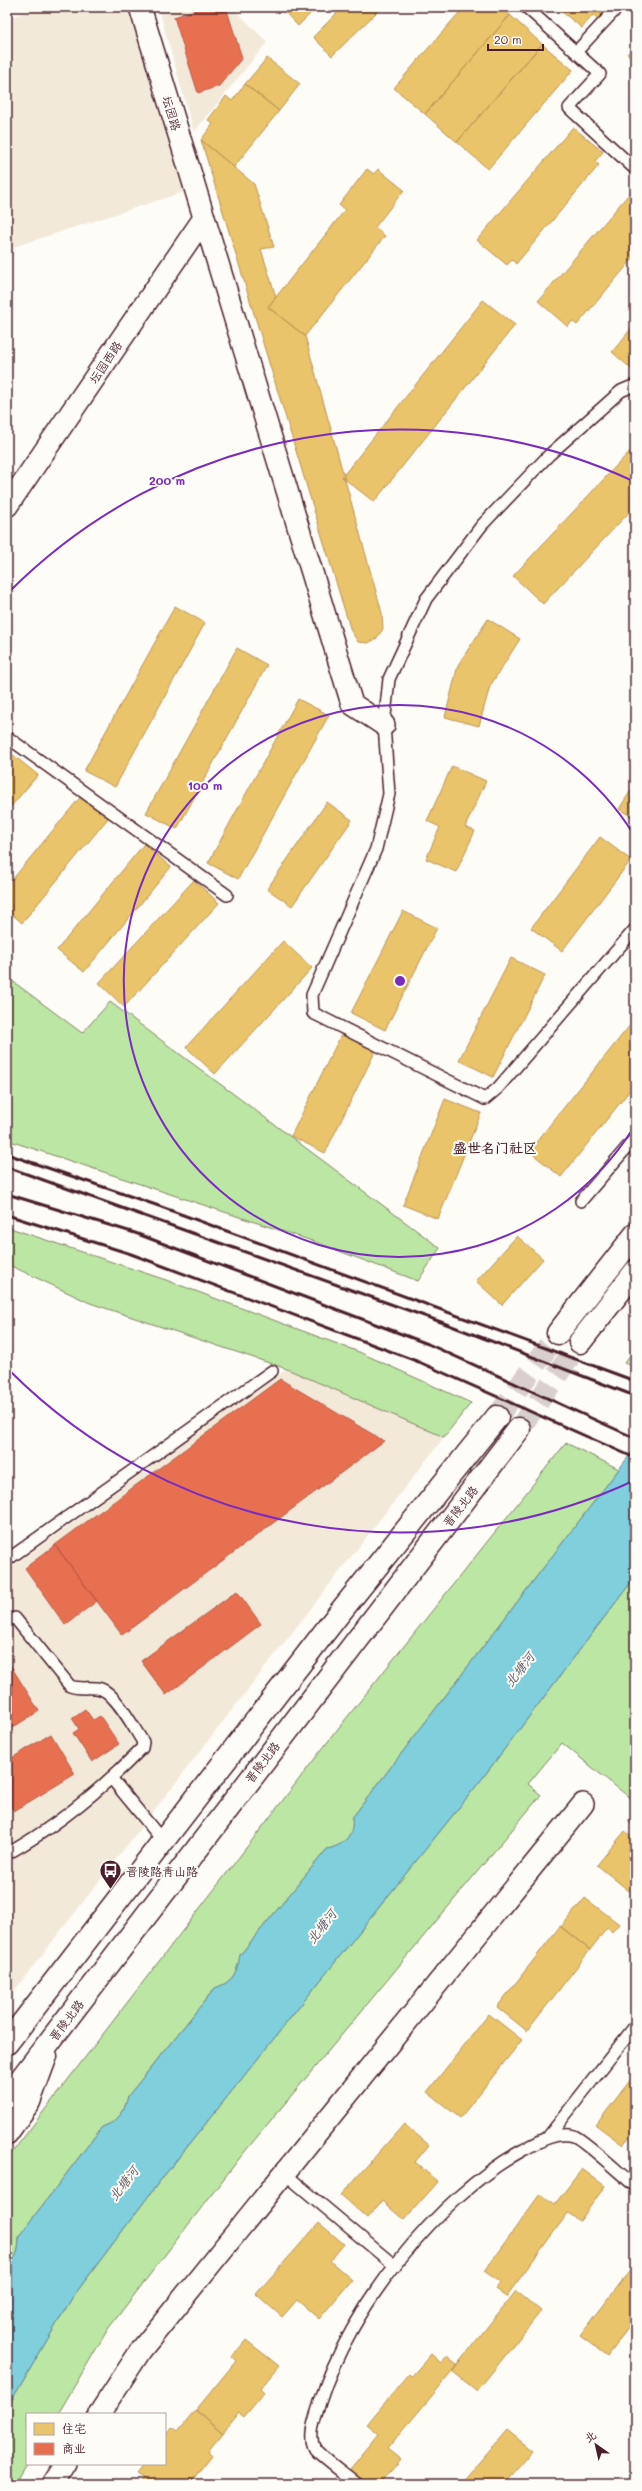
<svg xmlns="http://www.w3.org/2000/svg" width="642" height="2491" font-family="Mali,'LXGW WenKai TC',sans-serif">
<style>
.built{fill:#f2e9d8}
.green{fill:#bce6a3;stroke:#838267}
.water{fill:#7fcfdc;stroke:#6a8995}
.homes{fill:#e9c46a;stroke:#b99257}
.shops{fill:#e76f51;stroke:#b85746}
.lines{fill:none;stroke-linecap:round;stroke-linejoin:round}
.secondary-tunnel{stroke:#d9d0ce;stroke-width:22;stroke-dasharray:22 11;stroke-linecap:butt}
.lane-casing{stroke:#4a1f2b;stroke-width:14}
.street-casing{stroke:#4a1f2b;stroke-width:24}
.secondary-casing{stroke:#4a1f2b;stroke-width:25}
.lane{stroke:#fdfcf7;stroke-width:11}
.street{stroke:#fdfcf7;stroke-width:21}
.secondary{stroke:#fdfcf7;stroke-width:22}
.rail{stroke:#4a1f2b;stroke-width:3}
.ring{fill:none;stroke:#7b2cbf;stroke-width:2}
.labels{text-anchor:middle;dominant-baseline:central;stroke-width:4;stroke-linejoin:round;paint-order:stroke}
.street-label{font-size:12px;fill:#4a1f2b;stroke:#fdfcf7}
.poi-label{font-size:12px;fill:#4a1f2b;stroke:#fdfcf7;text-anchor:start}
.water-label{font-size:13px;font-style:italic;fill:#5a5460;stroke:#fdfcf7}
.quarter-label{font-size:14px;font-weight:bold;fill:#4a1f2b;stroke:#fdfcf7}
.centre{fill:#7b2cbf;stroke:#fdfcf7;stroke-width:2}
.ring-label{font-size:12px;text-anchor:middle;font-weight:bold;fill:#7b2cbf;stroke:#fdfcf7;stroke-width:4;stroke-linejoin:round;paint-order:stroke}
</style>
<rect width="100%" height="100%" fill="#fdfcf7"/>
<filter id="ink" filterUnits="userSpaceOnUse"><feTurbulence type="fractalNoise" baseFrequency=".025" numOctaves="2"/><feDisplacementMap in="SourceGraphic" scale="8" xChannelSelector="R" yChannelSelector="G"/><feConvolveMatrix kernelMatrix="1 2 1 2 8 2 1 2 1" color-interpolation-filters="sRGB"/></filter>
<g filter="url(#ink)">
<path class="built" d="M46,7H129L187,191L7,249V18Z
M158,7H232L267,42L194,132Z
M287,1369L444,1437L7,2000V1570Z"/>
<path class="green" d="M7,977L82,1033L110,1002L440,1248L418,1281L318,1243L7,1140Z
M7,1227L166,1280L359,1352L471,1403L444,1437L287,1369L90,1303L7,1264Z
M635,1349V1367L624,1363Z
M566,1443L619,1469L352,1818C355,1835 343,1846 327,1849L240,1955C237,1973 233,1982 215,1988L128,2096C124,2113 119,2121 102,2127L19,2236C19,2247 18,2259 7,2264V2159L333,1735Z
M635,1577V1802L562,1743L528,1784L541,1795L242,2155L108,2329L58,2414H27L29,2464L17,2484H7V2408L72,2298L159,2182L481,1780Z"/>
<path class="water" d="M635,1448V1577L481,1780L159,2182L72,2298L7,2408V2264C18,2259 19,2247 19,2236L102,2127C119,2121 124,2113 128,2096L215,1988C233,1982 237,1973 240,1955L327,1849C343,1846 355,1835 352,1818Z"/>
<path class="homes" d="M280,7H309L313,11L298,26Z
M343,7H382L332,56L313,37Z
M464,7H500L510,15L425,114L394,88Z
M556,7H609L599,19L593,15L582,28Z
M510,15L542,44L457,142L425,114Z
M542,44L573,70L488,169L457,142Z
M635,45V61L627,54Z
M267,58L300,84L279,111L245,84Z
M245,84L279,111L234,167L201,140L213,124L208,120L226,96L232,101Z
M573,127L603,152L595,161L599,165L516,264L512,260L507,265L477,240Z
M201,140L254,184L274,247L261,249L276,297L268,307L305,336L382,613L383,629L376,639L368,643L358,642L351,631Z
M367,169L374,174L378,169L404,190L375,227L385,236L305,336L268,307L345,210L339,205Z
M634,188L635,256L577,325L572,321L568,327L538,301Z
M483,300L515,325L374,502L342,477Z
M635,324V372L612,352Z
M633,448L635,450V506L543,604L513,576Z
M175,606L205,623L115,787L84,771Z
M488,619L520,639L490,686L479,726L445,717L458,665Z
M237,648L267,665L177,829L146,813Z
M298,699L329,715L238,879L208,863Z
M13,755L38,775L7,811V763Z
M452,766L486,781L465,827L475,831L456,872L426,859L440,827L427,821Z
M635,784V819L619,809Z
M82,795L109,817L22,923L7,910V886Z
M327,802L352,820L292,906L267,889Z
M600,837L631,860L562,951L531,928Z
M144,844L171,867L84,972L57,950Z
M194,880L219,903L124,1007L99,983Z
M403,911L437,928L385,1030L351,1013Z
M283,941L312,968L215,1074L186,1047Z
M511,958L545,975L493,1077L459,1060Z
M635,1019V1084L561,1177L529,1151Z
M342,1033L376,1050L325,1153L291,1136Z
M445,1099L481,1113L438,1219L403,1205Z
M517,1236L543,1259L502,1305L476,1281Z
M635,1812V1827L628,1821Z
M625,1831L635,1840V1883L629,1891L597,1865Z
M585,1898L619,1924L612,1932L607,1928L590,1950L561,1927Z
M560,1926L590,1950L527,2031L497,2007Z
M489,2014L522,2040L460,2118L427,2092Z
M635,2074V2129L623,2145L596,2125Z
M404,2124L429,2145L415,2162L438,2182L404,2220L382,2201L367,2218L341,2195Z
M582,2169L605,2186L580,2221L568,2213L506,2297L495,2289L500,2282L484,2271L540,2194L555,2204Z
M319,2223L344,2244L330,2261L352,2280L319,2319L297,2300L282,2317L256,2294Z
M635,2264V2319L607,2356L580,2336Z
M516,2291L541,2311L477,2391L452,2371Z
M246,2340L279,2366L260,2389L264,2393L244,2417L239,2413L223,2433L196,2410L236,2361L232,2357Z
M431,2354L441,2363L447,2356L458,2365L387,2449L400,2459L379,2484H368L350,2469L379,2434L367,2424L409,2374L411,2377Z
M195,2410L223,2433L208,2451L212,2455L200,2470L190,2484H138L143,2478L136,2474L144,2464H165V2436L172,2427L178,2431Z
M507,2430L533,2451L504,2484H460Z"/>
<path class="shops" d="M205,7H226L242,58L219,86L198,93L174,17Z
M280,1379L384,1441L122,1635L55,1545Z
M55,1545L97,1601L65,1625L25,1568Z
M237,1591L261,1624L166,1695L141,1661Z
M7,1660L39,1711L7,1731Z
M85,1709L93,1720L100,1716L119,1744L92,1762L73,1733L79,1729L72,1718Z
M51,1734L75,1774L14,1811L7,1801V1761Z"/>
<g class="lines">
<path class="secondary-tunnel" d="M497,1417L558,1333
M519,1429L580,1342"/>
<defs>
<path id="lane" d="M526,7L600,74L569,108L635,169
M576,52L618,7
M635,385L621,391L549,455L482,525L426,599L389,679L384,725L389,794L376,849L312,995L313,1013L485,1099L498,1088L635,929
M7,737L227,895
M581,1201L635,1138
M7,1560L272,1371
M7,1620L15,1618L70,1686C81,1690 91,1686 101,1689C116,1694 134,1728 143,1742L142,1748C102,1789 57,1826 7,1854
M112,1779L163,1841
M548,2137L635,2026
M284,2173L395,2266
M357,2484C348,2476 321,2457 315,2449C307,2435 316,2417 320,2402C349,2309 437,2197 523,2150C538,2142 556,2131 574,2136C583,2139 625,2178 635,2186"/>
<path id="street" d="M140,7L352,704L384,725
M7,506L204,218
M99,2414L141,2350L583,1804
M53,2484L66,2464"/>
<path id="secondary" d="M558,1333L635,1235
M580,1342L635,1272
M7,2043L337,1616L497,1417
M7,2097L519,1429
M7,2133L29,2102L46,2056"/>
</defs>
<use href="#lane" class="lane-casing"/>
<use href="#street" class="street-casing"/>
<use href="#secondary" class="secondary-casing"/>
<use href="#lane" class="lane"/>
<use href="#street" class="street"/>
<use href="#secondary" class="secondary"/>
<path class="rail" d="M7,1154L156,1205L635,1381
M7,1167L441,1322L635,1396
M7,1194L135,1233L428,1344L635,1438
M7,1215L131,1254L419,1362L635,1458"/>
</g>
</g>
<g class="ring">
<path d="M634 1127A276 276 0 1 1 634 835"/>
<path d="M633 1481A552 552 0 0 1 10 1371M10 591A552 552 0 0 1 633 481"/>
</g>
<defs>
<symbol id="bus-pin" viewBox="-11 -11 22 30"><path d="M0 17L-7.5 6A9.5 9.5 0 1 1 7.5 6Z" fill="#4a1f2b" stroke="#fdfcf7"/><path d="M-5-6H5V4H4V6H2V4H-2V6H-4V4H-5ZM-3.5-4V0h7V-4ZM-3.5 1.2v1.5H-2V1.2ZM2 1.2v1.5H3.5V1.2Z" fill="#fff"/></symbol>
</defs>
<g fill-rule="evenodd">
<use href="#bus-pin" x="98" y="1858" width="25" height="34"/>
</g>
<g class="labels">
<g class="street-label">
<text transform="translate(172 113) rotate(73)">坛园路</text>
<text transform="translate(105 362) rotate(-56)">坛园西路</text>
<text transform="translate(460 1506) rotate(-52)">晋陵北路</text>
<text transform="translate(262 1762) rotate(-53)">晋陵北路</text>
<text transform="translate(66 2020) rotate(-53)">晋陵北路</text>
</g>
<g class="poi-label">
<text x="126" y="1871">晋陵路青山路</text>
</g>
<g class="water-label">
<text transform="translate(519 1669) rotate(-52)">北塘河</text>
<text transform="translate(321 1926) rotate(-52)">北塘河</text>
<text transform="translate(123 2183) rotate(-52)">北塘河</text>
</g>
<g class="quarter-label">
<text x="495" y="1147">盛世名门社区</text>
</g>
</g>
<circle cx="400" cy="981" r="6" class="centre"/>
<g class="ring-label">
<text x="167" y="485">200 m</text>
<text x="205" y="790">100 m</text>
</g>
<rect width="642" height="2491" fill="none" stroke="#fdfcf7" stroke-width="24"/>
<rect x="12" y="12" width="618" height="2467" fill="none" stroke="#4a1f2b" stroke-width="1.5" filter="url(#ink)"/>
<rect x="26" y="2413" width="140" height="52" fill="#fdfcf7" stroke="#b5a4a5"/>
<rect x="34" y="2423" width="20" height="12" fill="#e9c46a" stroke="#b5a4a5"/>
<text x="62" y="2433" font-size="12" fill="#4a1f2b">住宅</text>
<rect x="34" y="2443" width="20" height="12" fill="#e76f51" stroke="#b5a4a5"/>
<text x="62" y="2453" font-size="12" fill="#4a1f2b">商业</text>
<g transform="translate(596 2445) rotate(326)" stroke="#fdfcf7" stroke-width="3" paint-order="stroke">
<path d="M0-3L7 15L0 10L-7 15Z" fill="#4a1f2b"/>
<text y="-6" font-size="11" font-weight="bold" text-anchor="middle" fill="#4a1f2b">北</text>
</g>
<path d="M488 44v6h55v-6" fill="none" stroke="#4a1f2b" stroke-width="2"/>
<text x="494" y="44" font-size="12" fill="#4a1f2b" stroke="#fdfcf7" stroke-width="3" paint-order="stroke">20 m</text>
</svg>
